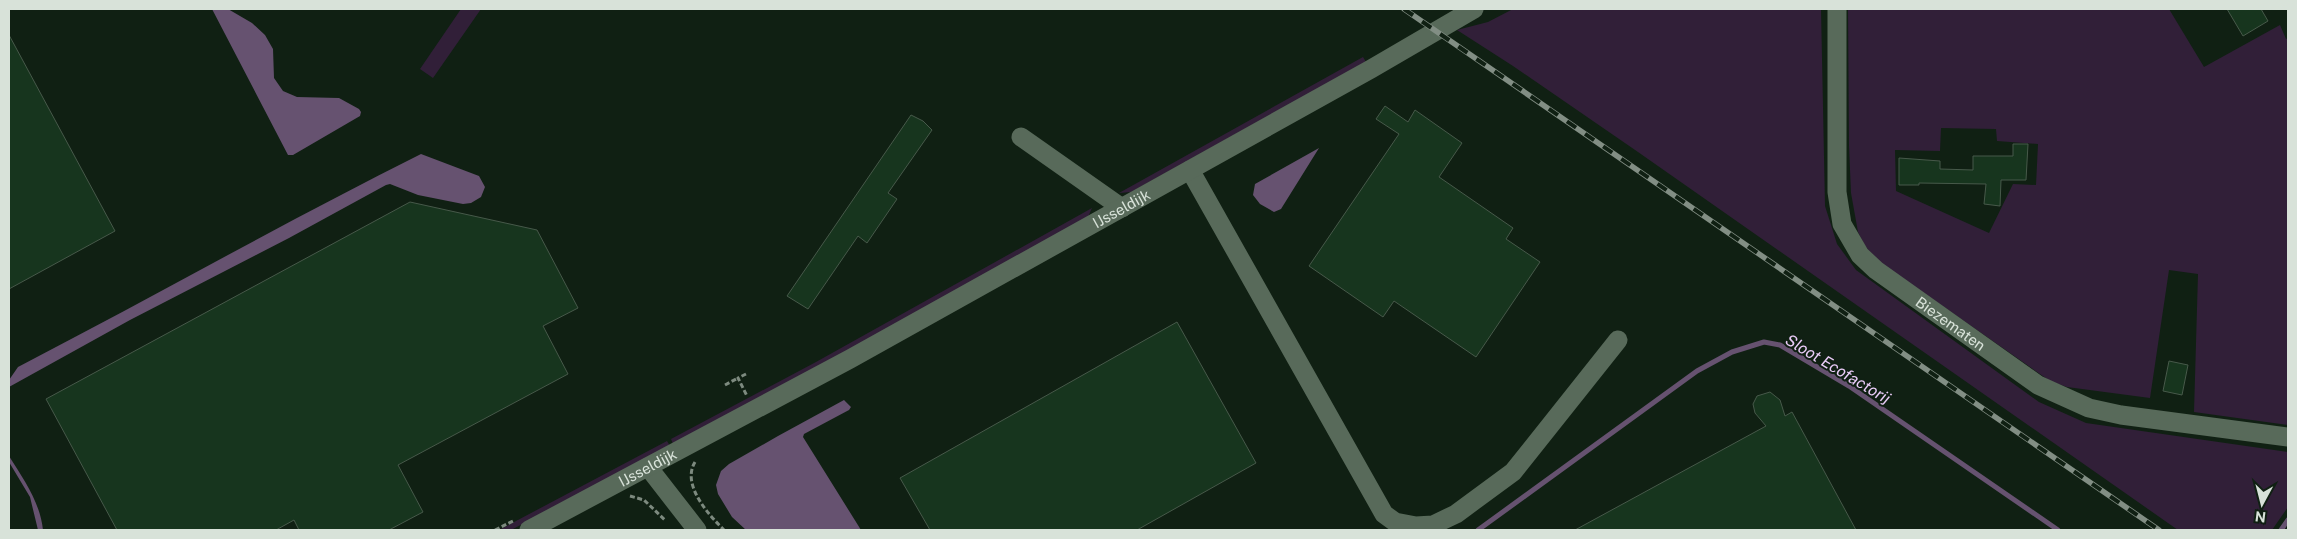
<svg xmlns="http://www.w3.org/2000/svg" width="2297" height="539" font-family="'Public Sans',sans-serif">
<style>
.green{fill:#311f38;fill-rule:evenodd}
.water{fill:#665270}
.lines{fill:none;stroke-linecap:round;stroke-linejoin:round}
.stream{stroke:#665270;stroke-width:5}
.building{fill:#17351e;stroke:#47594a}
.path{stroke:#7d8a7f;stroke-width:3;stroke-dasharray:5 2.5;stroke-linecap:butt}
.minor{stroke:#586a5a;stroke-width:19}
.rail-casing{stroke:#828e84;stroke-width:5.5}
.rail{stroke:#102013;stroke-width:4;stroke-dasharray:11;stroke-linecap:butt}
.labels{text-anchor:middle;dominant-baseline:central;stroke-width:4;stroke-linejoin:round;paint-order:stroke}
.street-label{font-size:15px;fill:#d8e2d9;stroke:#102013}
.water-label{font-size:16px;font-style:italic;fill:#eaccf8;stroke:#102013}
</style>
<rect width="100%" height="100%" fill="#102013"/>
<path class="green" d="M461,9H481L433,78L420,69Z
M1513,9H1821L1825,206L1837,244L1856,270L2039,402L2086,423L2288,452V507L2272,530H2178L1638,152L1513,66L1457,30L1488,22Z
M1848,9H2169L2204,67L2280,25L2286,39L2288,38V425L2194,412L2198,274L2169,270L2150,398L2067,387L2050,381L1878,261L1865,246L1858,232L1851,193L1849,146ZM1941,128L1996,129L1997,141L2038,144L2036,185L2013,184L1989,233L1896,191L1895,150L1940,151Z
M1363,57L1366,62L1131,192L1119,193Z
M1092,208L1088,217L798,378L673,444L671,439L816,362Z
M667,441L670,446L511,530H499Z"/>
<path class="water" d="M212,9H228L252,23L265,35L273,49L274,78L283,91L297,97L339,98L359,109L361,112L360,116L293,155H288Z
M1319,148L1281,209L1274,212L1260,204L1253,195L1255,184Z
M421,154L479,176L485,187L481,197L471,203L463,204L418,195L390,184L386,185L289,238L130,320L9,387V380L18,367C153,297 285,222 421,154Z
M844,400L851,407L849,410L804,434L803,437L861,530H746L732,517L718,494L716,485L721,471L729,464L778,436Z
M9,456C24,480 40,502 43,530H38L30,497L9,462Z"/>
<g class="lines">
<path class="stream" d="M1478,530L1697,371L1732,352L1764,342L1780,345L1849,386L2058,530
M2281,530L2288,520"/>
</g>
<path class="building" d="M2227,9H2261L2268,21L2243,36Z
M9,35L115,231L9,289Z
M1385,106L1408,122L1415,110L1462,143L1439,177L1513,228L1506,239L1540,262L1476,357L1394,301L1383,317L1309,266L1399,134L1376,119Z
M911,115L923,121L932,130L888,193L897,199L867,243L858,236L808,309L787,296Z
M2013,144H2028L2026,180H2001L2000,206L1984,204L1986,184L1919,183V185H1899V158L1940,161V169L1973,170V156H2013Z
M410,202L537,230L578,308L543,326L568,374L398,465L423,512L389,530H299L294,520L276,530H117L46,399Z
M1177,322L1256,463L1137,530H930L900,478Z
M2169,361L2188,365L2182,395L2163,391Z
M1770,392L1780,400L1785,416L1792,412L1856,530H1575L1766,426L1755,413L1753,404L1757,396Z"/>
<g class="lines">
<path class="path" d="M746,374L738,378L747,396
M725,385L738,378
M695,462C681,485 709,515 724,530
M630,496L644,500L666,521
M495,530L513,521"/>
<g class="minor">
<path id="s1" d="M1837,9V192L1842,224L1860,255L1876,270L2038,385L2089,408L2121,415L2288,437"/>
<path d="M1021,137L1122,208"/>
<path d="M1190,170L1384,514L1395,522L1416,526L1433,525L1456,514L1513,472L1618,340"/>
<path d="M648,467L697,530"/>
<path id="s2" d="M529,530L850,359L1371,69L1474,9"/>
</g>
<defs>
<path id="rail" d="M1404,9L2159,530"/>
</defs>
<use href="#rail" class="rail-casing"/>
<use href="#rail" class="rail"/>
</g>
<g class="labels">
<g class="street-label">
<text stroke="none"><textPath href="#s2" startOffset="674">IJsseldijk</textPath></text>
<text stroke="none"><textPath href="#s1" startOffset="365">Biezematen</textPath></text>
<text stroke="none"><textPath href="#s2" startOffset="134">IJsseldijk</textPath></text>
</g>
<g class="water-label">
<text transform="translate(1838 369) rotate(31)">Sloot Ecofactorij</text>
</g>
</g>
<rect width="2297" height="539" fill="none" stroke="#d8e2d9" stroke-width="20"/>
<g transform="translate(2262 504) rotate(187)" stroke="#102013" stroke-width="4" paint-order="stroke">
<path d="M0-4L9 19L0 12L-9 19Z" fill="#d8e2d9"/>
<text y="-8" font-size="14" font-weight="bold" text-anchor="middle" fill="#d8e2d9">N</text>
</g>
</svg>
